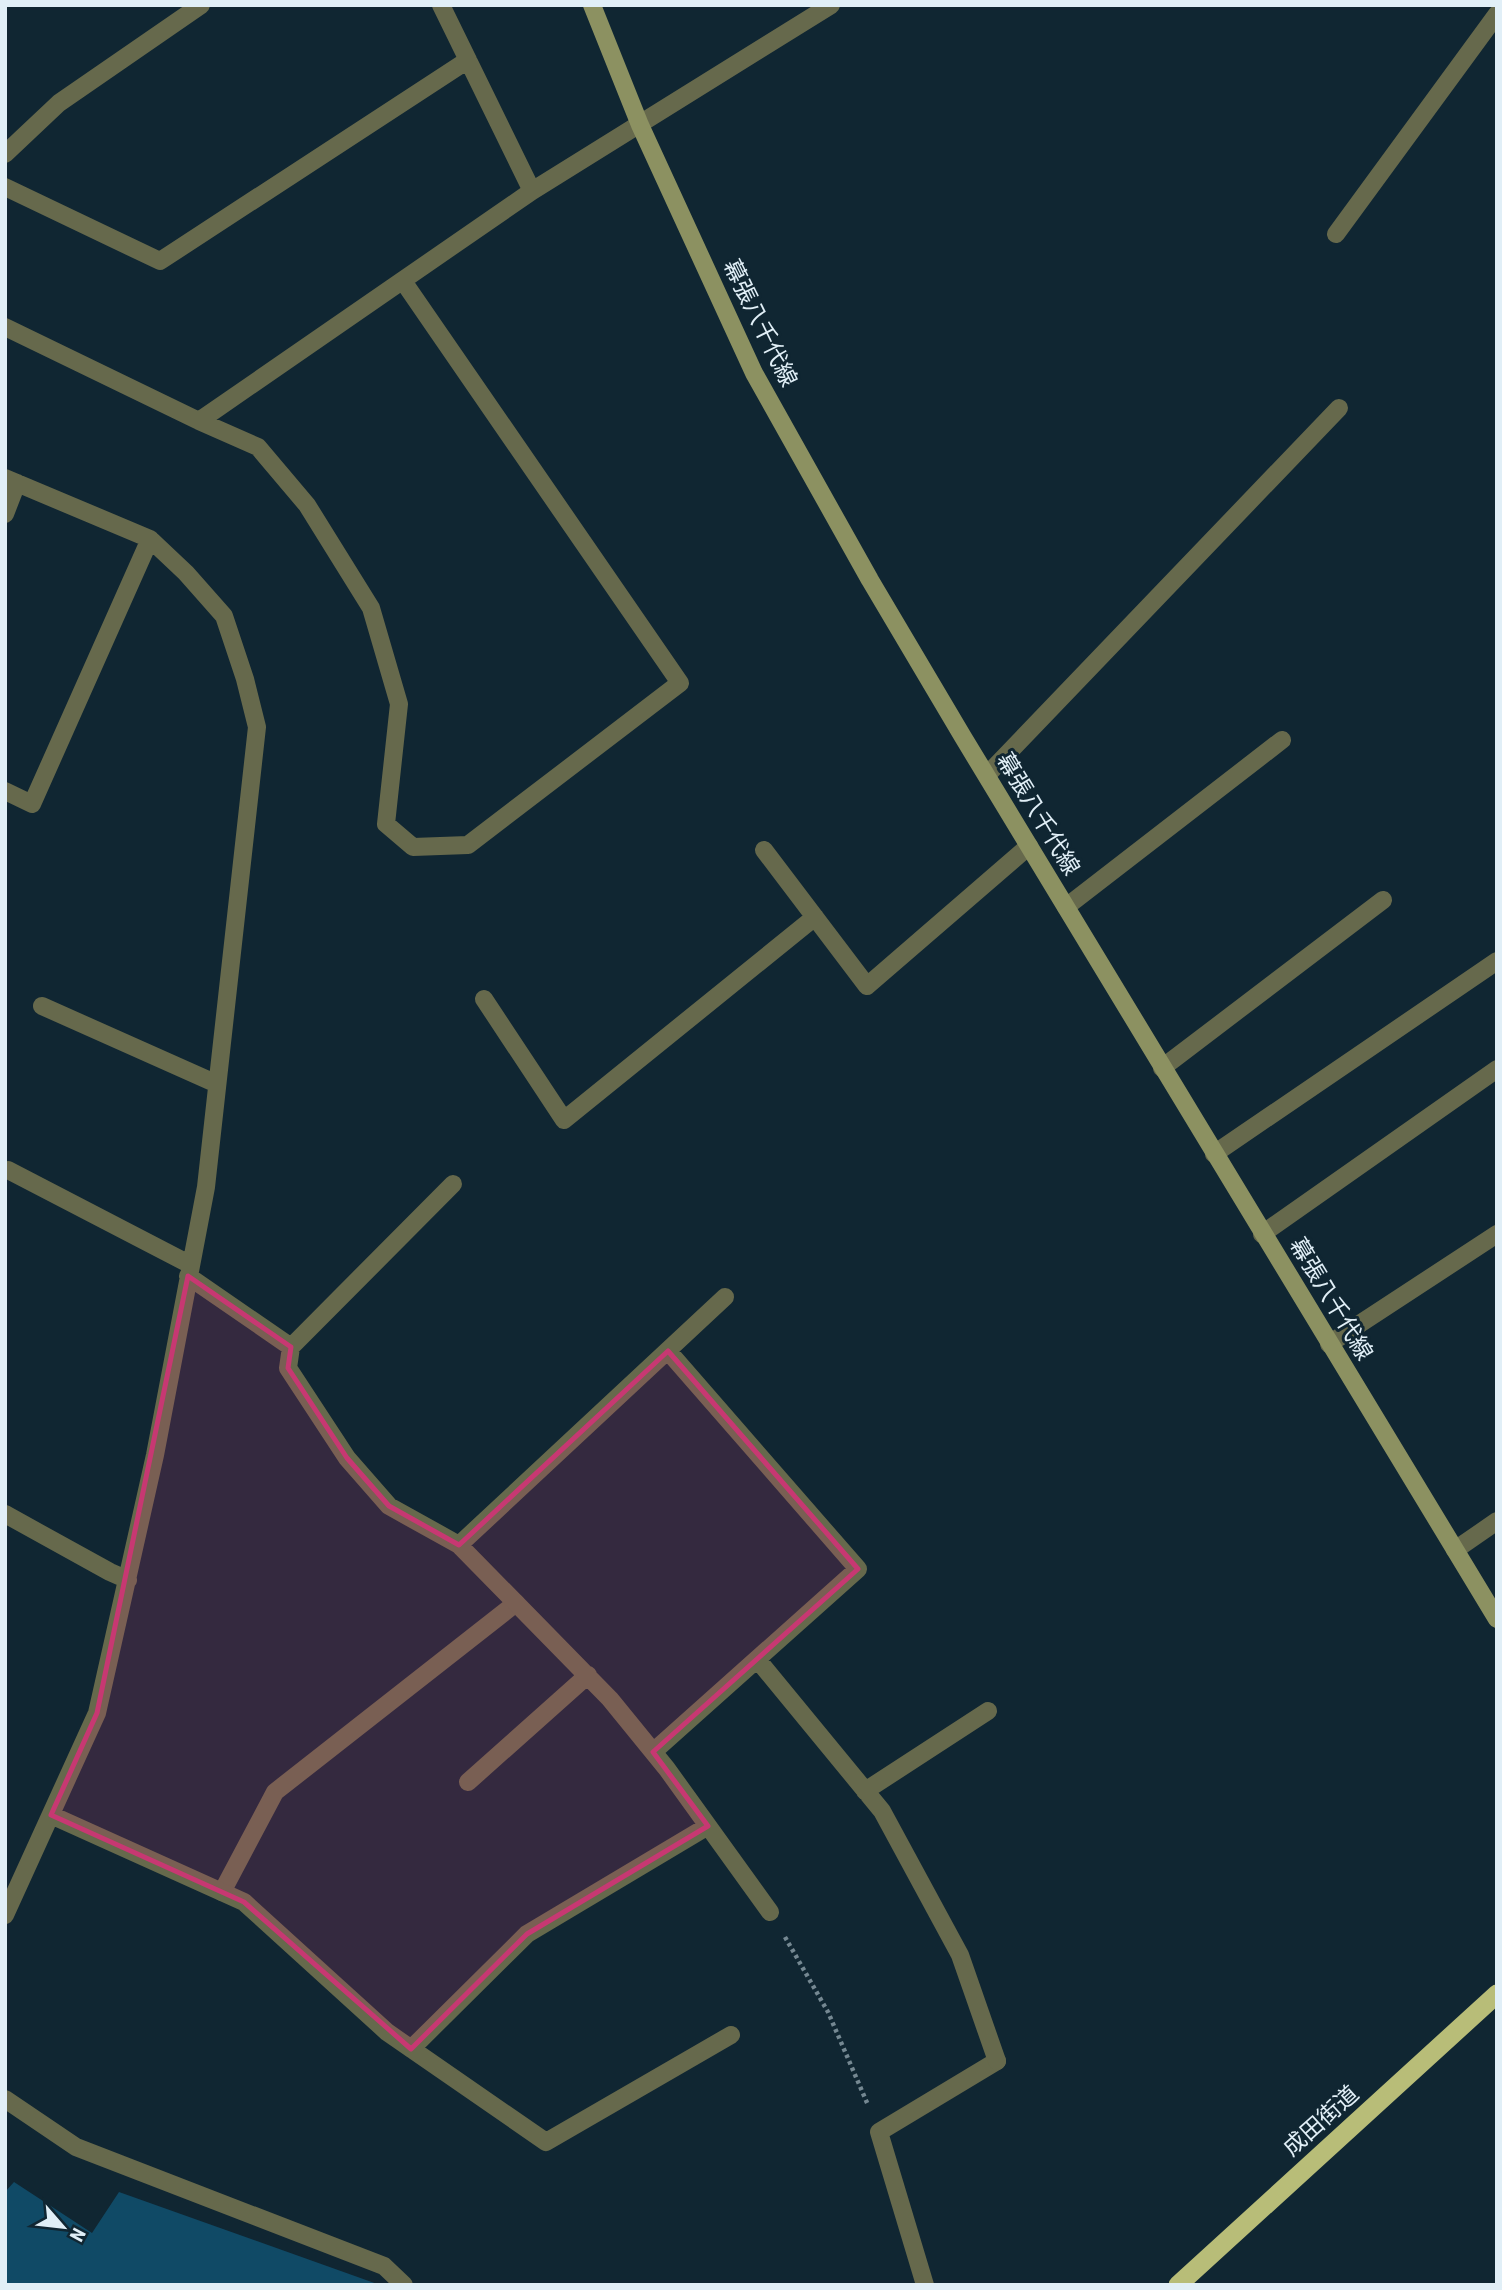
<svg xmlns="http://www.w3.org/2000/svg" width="1502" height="2290" font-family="'Roboto Condensed','Noto Sans JP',sans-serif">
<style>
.green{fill:#104a66}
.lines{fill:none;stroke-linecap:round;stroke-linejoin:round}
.path{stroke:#758892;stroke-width:4.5;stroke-dasharray:3.5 3.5;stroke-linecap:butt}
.service{stroke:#66694c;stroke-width:18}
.minor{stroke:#66694c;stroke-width:18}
.secondary{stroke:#8c9161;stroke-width:18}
.trunk{stroke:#b8bd78;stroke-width:19}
.marked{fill:#c73872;fill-opacity:0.2;stroke:#c73872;stroke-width:5;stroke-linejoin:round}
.labels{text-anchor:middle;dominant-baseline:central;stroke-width:6;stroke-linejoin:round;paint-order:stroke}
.street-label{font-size:23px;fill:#e1eff7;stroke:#102632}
</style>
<rect width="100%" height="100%" fill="#102632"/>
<path class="green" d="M14,2182L92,2233L119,2192L380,2285H5V2192Z"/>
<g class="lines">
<path class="path" d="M785,1937L828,2012L868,2105"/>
<path class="service" d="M222,1892L275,1792L516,1603
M5,2099L76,2147L384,2266L404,2285
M925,2285L879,2132L997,2061"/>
<path class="minor" d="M441,5L532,191L831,5
M5,154L59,103L201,5
M5,187L160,261L468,60
M1336,234L1497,14
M5,327L199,421L532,191
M199,421L258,447L307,505L371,608L399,704L386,824L413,847L468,845L680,683L403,281
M5,478L150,539L186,573L224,616L245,679L257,727L206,1187L155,1455L97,1713L5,1915
M5,514L17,483
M987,775L1339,408
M5,791L32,804L150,539
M764,850L867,986L1029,846
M1066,907L1282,740
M484,999L564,1120L815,917
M42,1006L217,1084
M1162,1068L1383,900
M1214,1154L1497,961
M8,1170L191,1265
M1262,1234L1497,1069
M188,1276L291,1347L288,1368L347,1458L389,1506L459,1545L610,1699L667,1769L770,1912
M1329,1344L1497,1234
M291,1347L453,1184
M5,1514L110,1572L128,1580
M459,1545L725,1297
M1455,1550L1497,1521
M757,1659L882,1811L960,1955L997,2061
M653,1752L858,1569L668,1351
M468,1782L588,1675
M865,1791L988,1711
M51,1815L244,1902L387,2032L546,2142L731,2035
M411,2049L527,1934L708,1826"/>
<path class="secondary" d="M592,5L640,125L754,373L870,580L963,737L1497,1619"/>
<path class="trunk" d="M1178,2285L1497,1994"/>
</g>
<path class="marked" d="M188,1276L291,1347L288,1368L347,1458L389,1506L459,1545L668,1351L858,1569L653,1752L708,1826L527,1934L411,2049L244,1902L51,1815L97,1713Z"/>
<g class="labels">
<g class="street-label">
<text transform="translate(760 323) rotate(64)">幕張八千代線</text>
<text transform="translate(1038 814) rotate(59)">幕張八千代線</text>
<text transform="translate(1331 1299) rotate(59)">幕張八千代線</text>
<text transform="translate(1321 2121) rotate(-42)">成田街道</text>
</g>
</g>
<rect width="1502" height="2290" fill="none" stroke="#e1eff7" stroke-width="14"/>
<g transform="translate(63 2227) rotate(118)" stroke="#102632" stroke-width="5" paint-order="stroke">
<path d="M0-5L12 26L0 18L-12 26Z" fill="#e1eff7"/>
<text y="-10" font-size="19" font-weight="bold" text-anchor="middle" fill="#e1eff7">N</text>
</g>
</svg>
